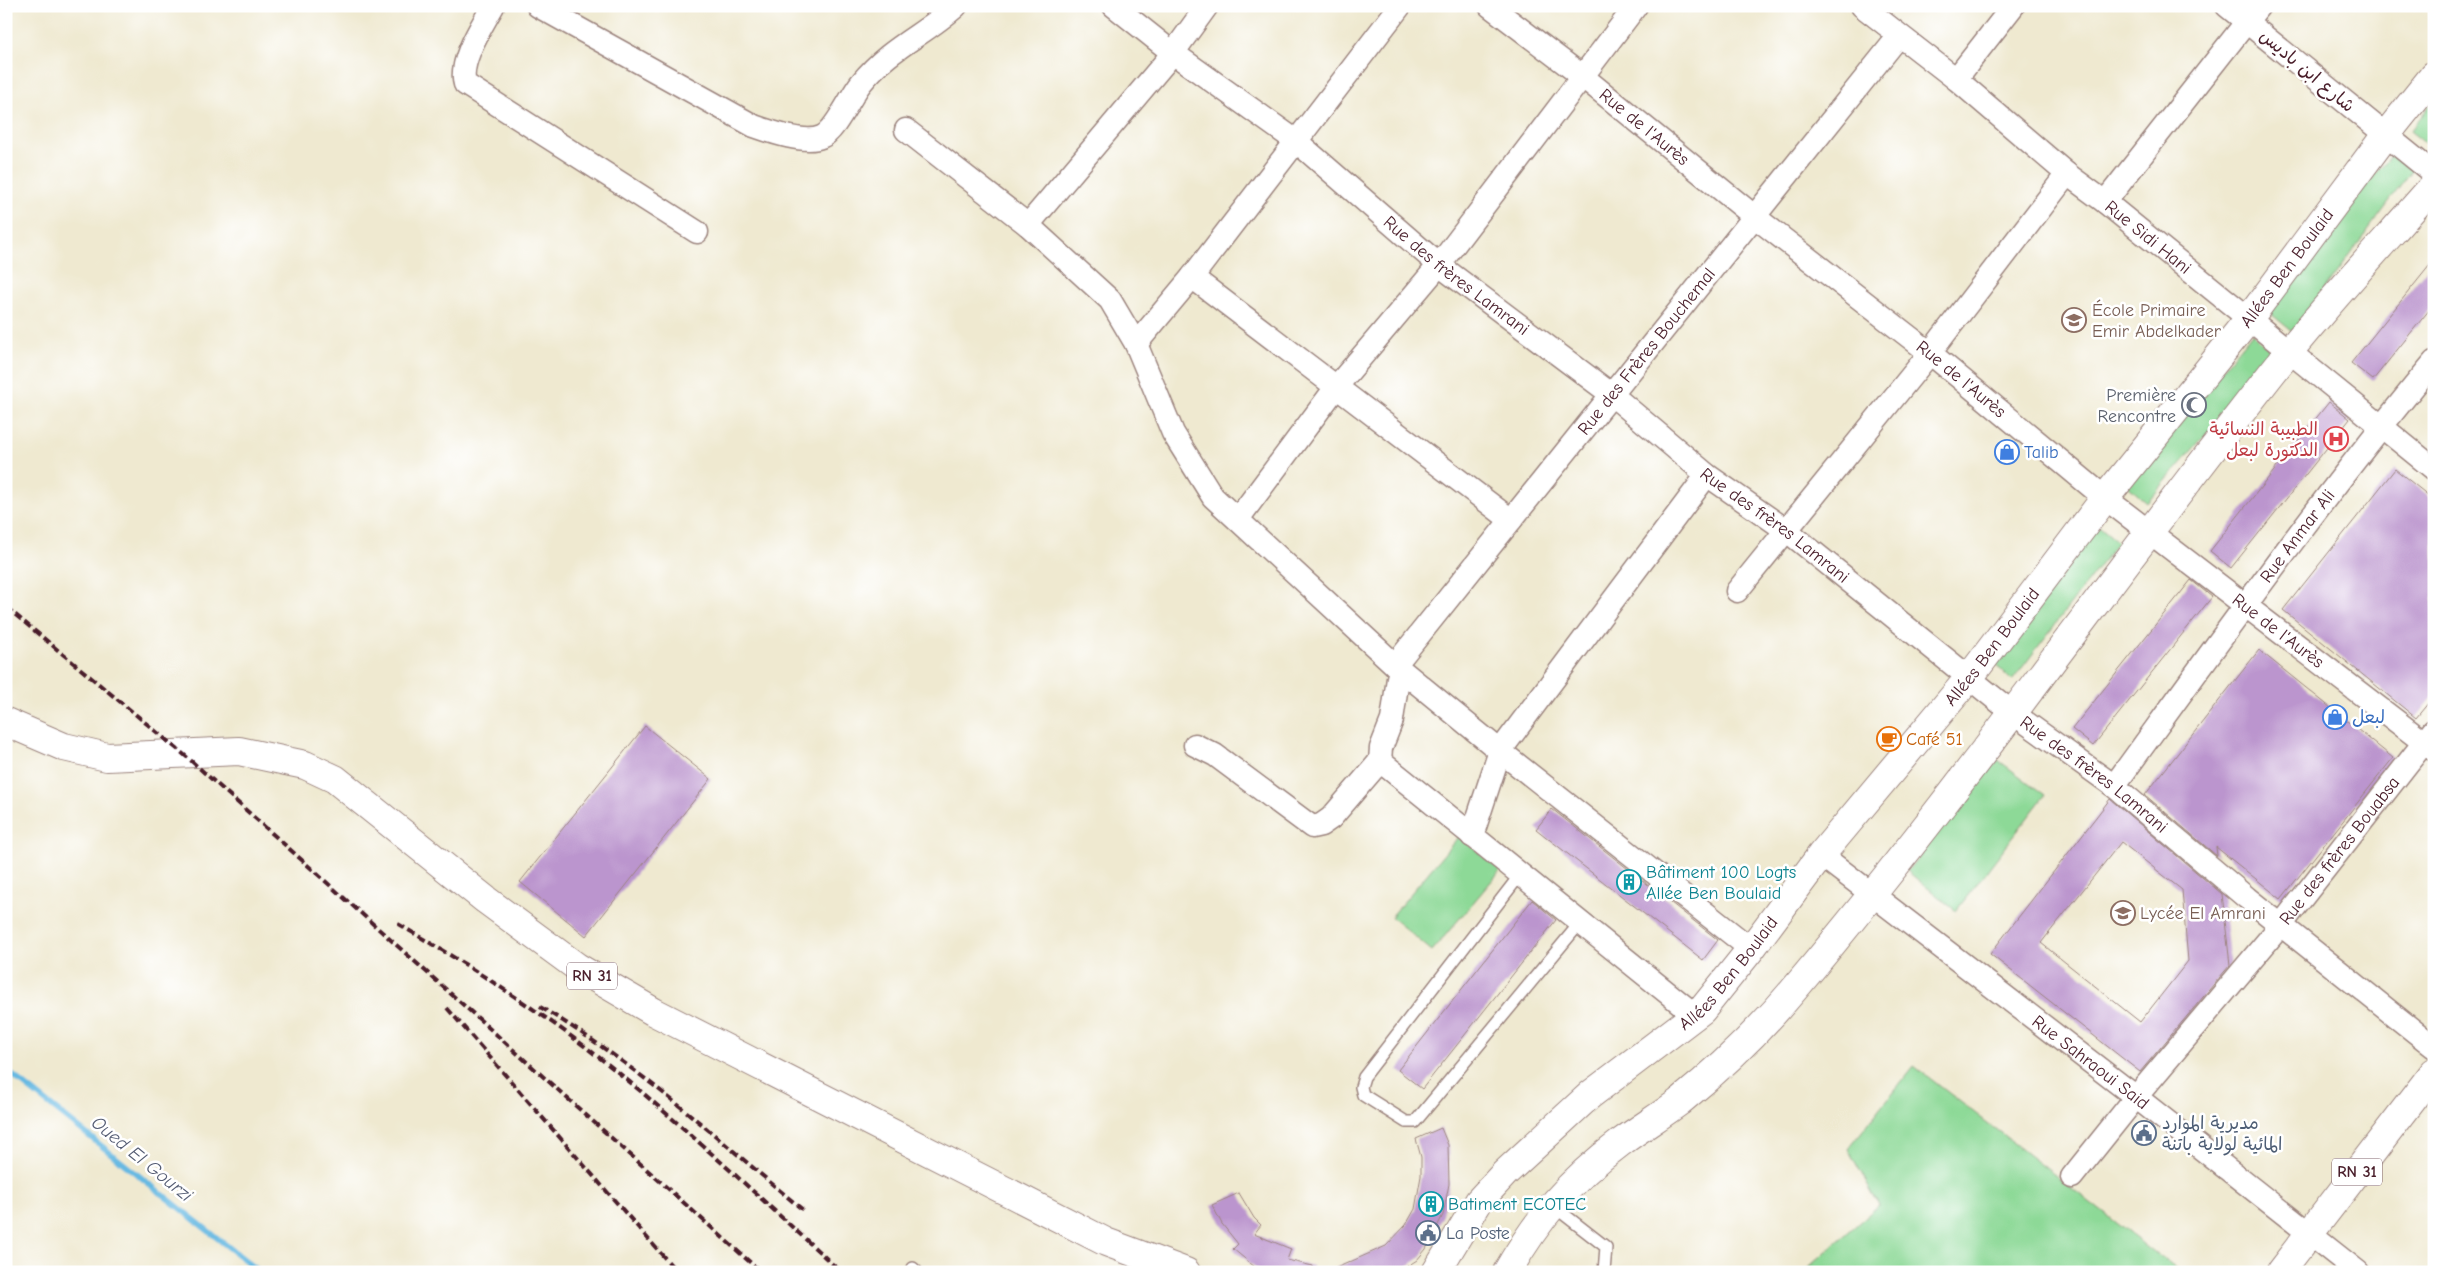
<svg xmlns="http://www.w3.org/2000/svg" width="2440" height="1278" font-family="'Comic Neue','Playpen Sans Arabic',sans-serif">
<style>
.green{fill:#8dd997;stroke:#6c7c61}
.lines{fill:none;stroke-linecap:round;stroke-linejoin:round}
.stream{stroke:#66b9e2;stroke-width:5.5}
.building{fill:#bb95ce;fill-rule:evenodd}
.lane-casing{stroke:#9c847e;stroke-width:14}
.street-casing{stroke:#9c847e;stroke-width:25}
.secondary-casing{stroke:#9c847e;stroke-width:30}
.primary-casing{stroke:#9c847e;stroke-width:30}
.lane{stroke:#fff;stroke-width:11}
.street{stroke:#fff;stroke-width:22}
.secondary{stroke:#fff;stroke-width:28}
.primary{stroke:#fff;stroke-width:28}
.rail{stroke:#4a1f2b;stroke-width:4;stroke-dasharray:8 4;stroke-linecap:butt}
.labels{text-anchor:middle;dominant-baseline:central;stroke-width:5;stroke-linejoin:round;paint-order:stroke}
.shield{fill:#fff;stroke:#80626b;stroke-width:1}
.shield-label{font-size:16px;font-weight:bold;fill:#4a1f2b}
.street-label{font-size:18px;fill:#4a1f2b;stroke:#fff}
.education-label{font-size:18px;fill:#785e54;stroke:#fff;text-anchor:start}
.worship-label{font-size:18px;fill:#5b616d;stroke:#fff;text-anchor:end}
.health-label{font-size:18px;fill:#be3a42;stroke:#fff;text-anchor:end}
.shop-label{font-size:18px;fill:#366cbe;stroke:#fff;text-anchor:start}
.food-label{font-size:18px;fill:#c56008;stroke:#fff;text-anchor:start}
.culture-label{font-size:18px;fill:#0d838f;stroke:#fff;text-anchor:start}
.service-label{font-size:18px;fill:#4e5e75;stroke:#fff;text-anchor:start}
.water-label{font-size:19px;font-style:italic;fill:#555d74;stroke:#fff}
</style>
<rect width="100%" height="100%" fill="#fff"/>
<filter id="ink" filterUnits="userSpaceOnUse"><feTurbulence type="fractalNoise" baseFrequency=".02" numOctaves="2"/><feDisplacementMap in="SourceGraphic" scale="10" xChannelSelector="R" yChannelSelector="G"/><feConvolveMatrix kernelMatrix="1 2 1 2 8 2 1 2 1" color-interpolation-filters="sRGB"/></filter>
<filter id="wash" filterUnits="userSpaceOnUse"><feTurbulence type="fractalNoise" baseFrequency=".0096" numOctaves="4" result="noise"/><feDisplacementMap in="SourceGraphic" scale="20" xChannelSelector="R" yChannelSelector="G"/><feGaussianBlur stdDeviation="1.12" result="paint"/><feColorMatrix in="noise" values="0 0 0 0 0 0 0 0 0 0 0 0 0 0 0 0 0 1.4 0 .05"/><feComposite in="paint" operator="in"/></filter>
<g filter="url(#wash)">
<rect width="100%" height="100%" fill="#efe9d0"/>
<path class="green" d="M2434,100V135L2426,144L2410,131Z
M2394,151L2413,169L2293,332L2265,309Z
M2252,333L2274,354L2147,503L2127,485Z
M2094,522L2118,542L2012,681L1993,662Z
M1998,760L2045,795L1956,911L1907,871Z
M1459,836L1500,871L1432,951L1391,917Z
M1914,1066L2180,1272H1803L1879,1205L1848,1149Z"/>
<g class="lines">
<path class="stream" d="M6,1070L260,1272"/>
</g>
<g id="blocks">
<path class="building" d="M2434,260V304L2373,380L2351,363Z
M2329,402L2350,419L2231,568L2210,551Z
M2395,469L2434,500V696L2416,718L2283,610Z
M2191,580L2212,597L2093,746L2072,729Z
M2259,650L2393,758L2281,899L2216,847L2217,856L2145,795Z
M645,726L711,779L586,936L520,882Z
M2110,799L2222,894L2230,965L2140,1072L1990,954ZM2121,842L2182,890L2188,961L2140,1022L2041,943Z
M1552,809L1718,940L1703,960L1536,829Z
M1532,900L1556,920L1422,1089L1398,1070Z
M1441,1128L1448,1145L1449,1184L1443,1215L1426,1249L1417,1260L1398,1272H1327L1386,1246L1406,1225L1415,1209L1421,1176V1157L1416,1139Z
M1239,1193L1254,1218L1261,1225L1254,1234L1291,1249L1287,1260L1313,1266V1272H1261L1233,1249L1238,1244L1222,1224L1212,1205Z"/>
</g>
</g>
<g filter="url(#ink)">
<use href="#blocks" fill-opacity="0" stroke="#9c847e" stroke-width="1"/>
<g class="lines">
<defs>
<path id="lane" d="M1520,875L1364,1077L1361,1087L1363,1095L1406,1122H1415L1580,923
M1552,1205L1606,1247L1604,1272
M913,1268L917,1272"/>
<g id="street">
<path d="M493,6C482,26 458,62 465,84L697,232"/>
<path d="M538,6L754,126C771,132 805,144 821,137C835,132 851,95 861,83C890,47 924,35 956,6"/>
<path id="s1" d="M1114,6L1173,53L1296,141L1439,265L1611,394L1707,475L1786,530L2014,714L2114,786L2247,898L2434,1047"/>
<path id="s2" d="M1490,6L1582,76L1755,217L1930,353L2105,498L2434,750"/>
<path id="s3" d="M1862,6L1956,79L2067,174L2105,202L2434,469"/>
<path d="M2227,6L2434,174"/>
<path d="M1956,79L2013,6"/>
<path d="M906,130L1028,225L1110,300L1136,344L1173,433L1213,497L1395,665L1500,751L1751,949"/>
<path d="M2105,202L2259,6"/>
<path d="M1028,225L1173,53L1207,6"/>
<path d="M1192,277L1511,520"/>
<path d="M1136,344L1192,277L1400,6"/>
<path d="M1238,519L1337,386L1439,265L1636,6"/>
<path d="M1737,591L1930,353L2067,174"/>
<path id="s4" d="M1395,665L1899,36"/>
<path d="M1195,745L1215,755L1312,827L1321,825L1331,818L1380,761L1695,1015"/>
<path d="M1380,761L1381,748L1392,720L1398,678"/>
<path id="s5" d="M2114,786C2218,643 2321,498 2434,362"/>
<path d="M1472,836L1500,751L1707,475"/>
<path id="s6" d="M1821,855L2136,1097L2358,1272"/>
<path id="s7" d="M2072,1177L2136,1097L2281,925L2433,731"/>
</g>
<g id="secondary">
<path id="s8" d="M1436,1272L1479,1201L1505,1173L1590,1095L1702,1010L1751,949L1821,855L1969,678L2105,498L2248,320L2385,136L2434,75"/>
<path d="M1507,1272C1538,1218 1569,1181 1620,1143C1639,1129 1660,1116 1679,1102C1722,1067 1762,1028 1797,986C1969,782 2121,562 2287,354C2334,296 2385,241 2434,185"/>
</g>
<path id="primary" d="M6,722L64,747L107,757L239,751L305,765L335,779L486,900L577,967L654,1012L1106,1242L1186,1272
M2280,1272L2434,1072"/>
</defs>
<use href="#lane" class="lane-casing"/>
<use href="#street" class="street-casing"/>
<use href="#secondary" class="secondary-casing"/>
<use href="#primary" class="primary-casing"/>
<use href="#lane" class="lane"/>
<use href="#street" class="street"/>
<use href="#secondary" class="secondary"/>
<use href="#primary" class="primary"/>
<path class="rail" d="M6,607L188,758L761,1272
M398,924C484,974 568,1029 644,1094C711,1152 776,1212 841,1272
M540,1007C636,1063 718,1139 803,1210
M447,1008L677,1272"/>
</g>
</g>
<defs>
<symbol id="school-ring" viewBox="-11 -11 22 22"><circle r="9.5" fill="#fff" stroke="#8d6e63" stroke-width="1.5"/><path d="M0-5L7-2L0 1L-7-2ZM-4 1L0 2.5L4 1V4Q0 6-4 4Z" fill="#8d6e63"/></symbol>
<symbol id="mosque-ring" viewBox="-11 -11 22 22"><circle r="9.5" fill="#fff" stroke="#6b7280" stroke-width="1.5"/><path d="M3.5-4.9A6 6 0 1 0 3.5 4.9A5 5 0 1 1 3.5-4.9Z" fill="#6b7280"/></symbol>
<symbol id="hospital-ring" viewBox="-11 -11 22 22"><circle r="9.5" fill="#fff" stroke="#e0444e" stroke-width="1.5"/><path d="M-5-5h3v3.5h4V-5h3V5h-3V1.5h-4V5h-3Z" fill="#e0444e"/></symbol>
<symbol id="shop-ring" viewBox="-11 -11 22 22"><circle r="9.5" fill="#fff" stroke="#3f7fe0" stroke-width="1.5"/><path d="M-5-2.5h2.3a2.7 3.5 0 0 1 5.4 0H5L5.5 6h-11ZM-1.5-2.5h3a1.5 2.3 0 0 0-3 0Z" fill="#3f7fe0"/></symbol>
<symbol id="cafe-ring" viewBox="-11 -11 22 22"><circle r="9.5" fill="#fff" stroke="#e8710a" stroke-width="1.5"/><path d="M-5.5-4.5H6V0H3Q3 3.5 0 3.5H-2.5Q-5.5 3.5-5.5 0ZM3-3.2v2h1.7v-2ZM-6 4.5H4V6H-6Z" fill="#e8710a"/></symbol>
<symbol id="building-ring" viewBox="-11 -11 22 22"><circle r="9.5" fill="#fff" stroke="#0f9aa8" stroke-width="1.5"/><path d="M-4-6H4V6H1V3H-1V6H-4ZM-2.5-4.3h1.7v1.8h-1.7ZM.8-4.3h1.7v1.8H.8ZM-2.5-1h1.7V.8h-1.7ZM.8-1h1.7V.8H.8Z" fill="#0f9aa8"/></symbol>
<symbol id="civic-ring" viewBox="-11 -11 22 22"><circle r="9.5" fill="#fff" stroke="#5c6f8a" stroke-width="1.5"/><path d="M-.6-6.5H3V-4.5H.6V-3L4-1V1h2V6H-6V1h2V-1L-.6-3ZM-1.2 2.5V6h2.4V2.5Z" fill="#5c6f8a"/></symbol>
</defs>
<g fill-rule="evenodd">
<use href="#school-ring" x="2060" y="306" width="28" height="28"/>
<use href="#mosque-ring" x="2180" y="391" width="28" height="28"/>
<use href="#hospital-ring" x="2322" y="425" width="28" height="28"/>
<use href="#shop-ring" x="1993" y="438" width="28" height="28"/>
<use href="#shop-ring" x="2321" y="703" width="28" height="28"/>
<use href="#cafe-ring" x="1875" y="725" width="28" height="28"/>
<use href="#building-ring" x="1615" y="868" width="28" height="28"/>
<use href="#school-ring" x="2109" y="899" width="28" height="28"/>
<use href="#civic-ring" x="2130" y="1119" width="28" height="28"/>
<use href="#building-ring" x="1417" y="1190" width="28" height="28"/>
<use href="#civic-ring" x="1414" y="1219" width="28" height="28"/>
</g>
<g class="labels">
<g class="shield">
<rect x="567" y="962.5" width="50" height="27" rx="4"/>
<rect x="2332" y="1158.5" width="50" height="27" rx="4"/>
</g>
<g class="shield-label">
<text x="592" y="976">RN 31</text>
<text x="2357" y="1172">RN 31</text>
</g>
<g class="street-label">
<text transform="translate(2307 71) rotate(40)">شارع ابن باديس</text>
<text stroke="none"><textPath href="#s2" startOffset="196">Rue de l'Aurès</textPath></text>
<text stroke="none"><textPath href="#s3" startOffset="368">Rue Sidi Hani</textPath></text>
<text stroke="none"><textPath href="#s8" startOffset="1322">Allées Ben Boulaid</textPath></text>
<text stroke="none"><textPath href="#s1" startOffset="436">Rue des frères Lamrani</textPath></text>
<text stroke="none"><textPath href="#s4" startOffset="402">Rue des Frères Bouchemal</textPath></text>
<text stroke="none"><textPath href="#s2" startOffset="601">Rue de l'Aurès</textPath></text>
<text stroke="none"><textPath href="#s1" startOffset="841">Rue des frères Lamrani</textPath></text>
<text stroke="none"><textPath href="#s5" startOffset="310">Rue Anmar Ali</textPath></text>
<text stroke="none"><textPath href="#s2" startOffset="1006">Rue de l'Aurès</textPath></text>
<text stroke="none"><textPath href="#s8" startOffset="842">Allées Ben Boulaid</textPath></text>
<text stroke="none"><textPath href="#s1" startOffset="1246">Rue des frères Lamrani</textPath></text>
<text stroke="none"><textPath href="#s7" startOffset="422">Rue des frères Bouabsa</textPath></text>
<text stroke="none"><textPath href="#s8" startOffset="422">Allées Ben Boulaid</textPath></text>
<text stroke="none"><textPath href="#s6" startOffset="340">Rue Sahraoui Said</textPath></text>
</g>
<g class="education-label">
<text x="2092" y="310">École Primaire<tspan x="2092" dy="21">Emir Abdelkader</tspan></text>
<text x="2140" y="913">Lycée El Amrani</text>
</g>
<g class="worship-label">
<text x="2176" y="395">Première<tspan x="2176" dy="21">Rencontre</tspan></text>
</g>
<g class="health-label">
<text x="2318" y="429">الطبيبة النسائية<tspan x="2318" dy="21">الدكتورة لبعل</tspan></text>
</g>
<g class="shop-label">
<text x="2024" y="452">Talib</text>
<text x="2352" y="717">لبعل</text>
</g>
<g class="food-label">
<text x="1906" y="739">Café 51</text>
</g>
<g class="culture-label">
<text x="1646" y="872">Bâtiment 100 Logts<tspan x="1646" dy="21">Allée Ben Boulaid</tspan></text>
<text x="1448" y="1204">Batiment ECOTEC</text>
</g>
<g class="service-label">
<text x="2162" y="1123">مديرية الموارد<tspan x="2162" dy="21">المائية لولاية باتنة</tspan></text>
<text x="1446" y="1233">La Poste</text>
</g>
<g class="water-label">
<text transform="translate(142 1159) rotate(39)">Oued El Gourzi</text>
</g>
</g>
<rect width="2440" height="1278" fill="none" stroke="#fff" stroke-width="25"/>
</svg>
